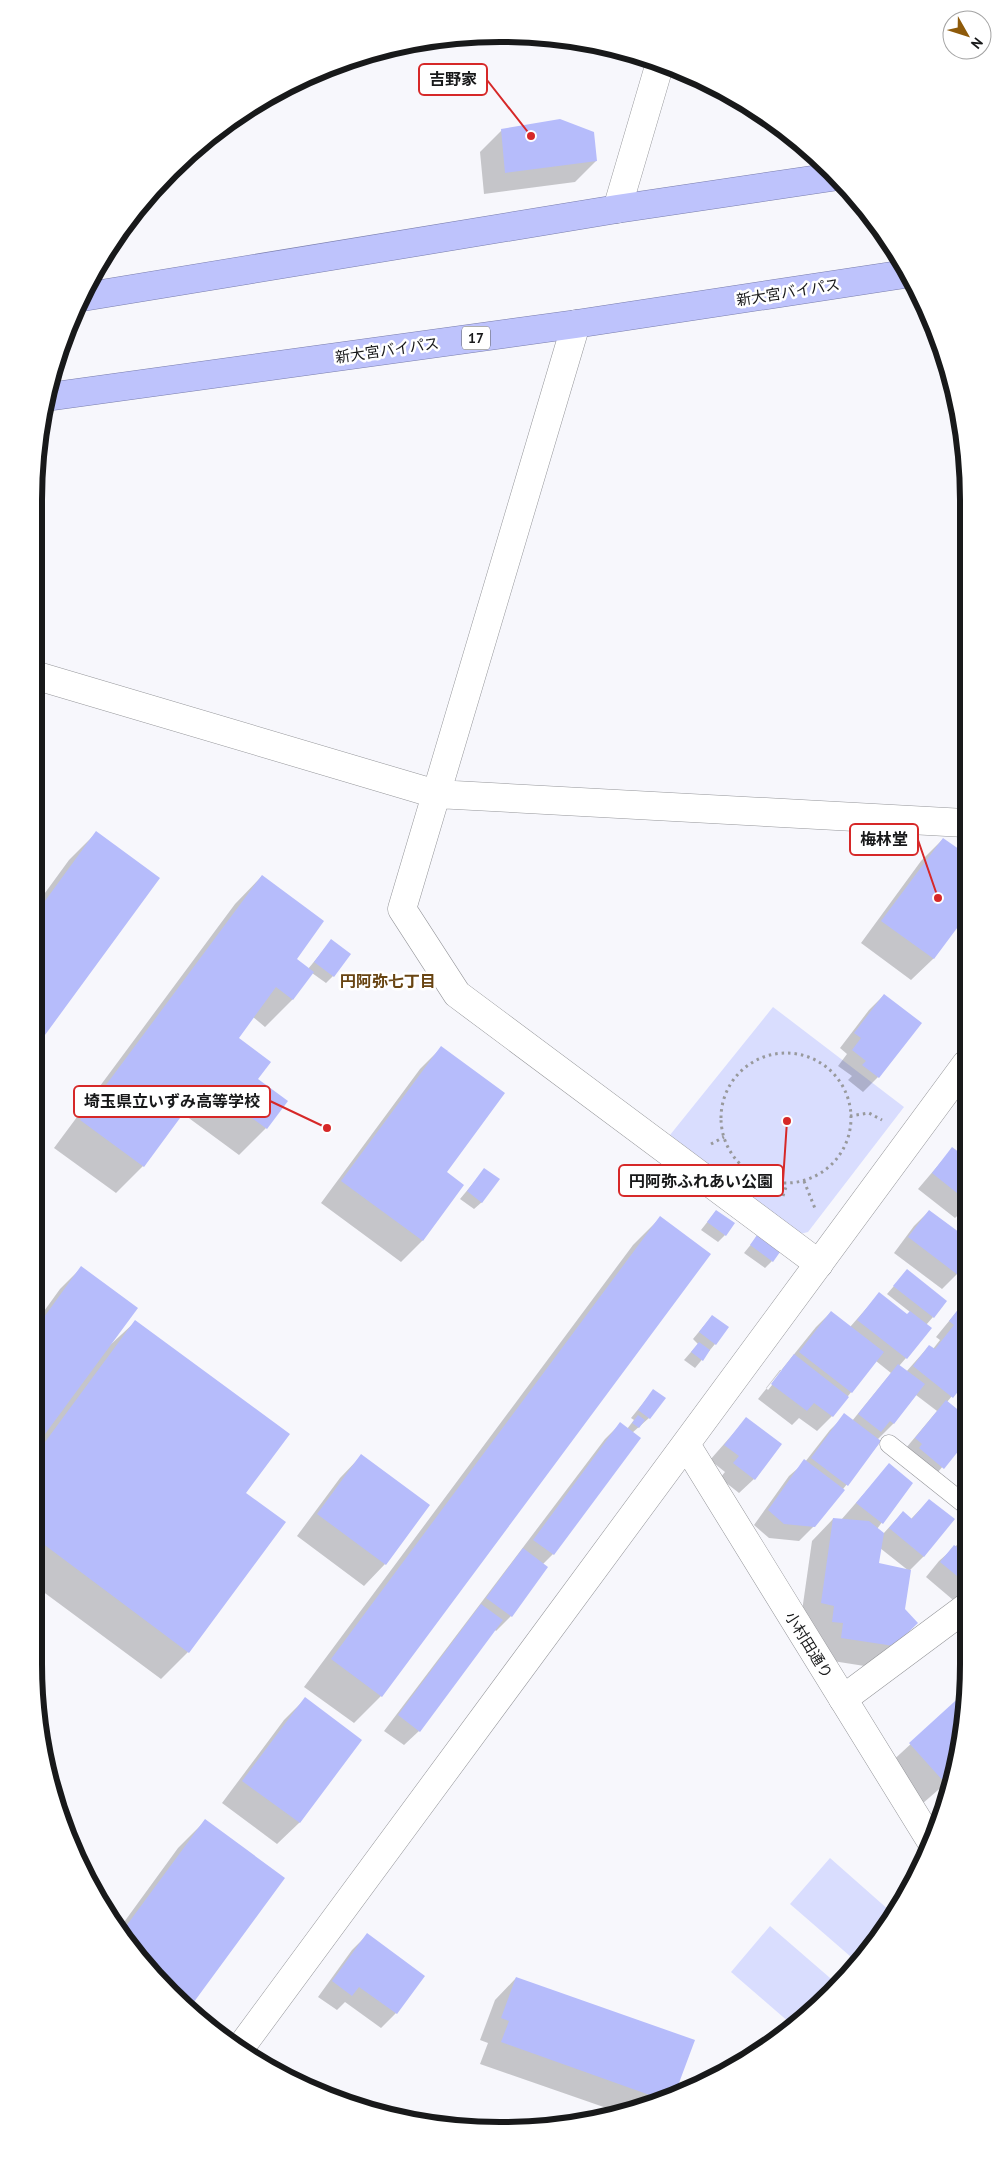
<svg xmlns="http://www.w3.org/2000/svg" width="1002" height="2165" font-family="'PT Sans','Noto Sans JP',sans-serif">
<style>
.green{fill:#d9ddfe}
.shadow{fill:#0003;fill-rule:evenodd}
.building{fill:#b6bcfb}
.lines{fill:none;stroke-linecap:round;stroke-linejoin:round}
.service-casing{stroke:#95969a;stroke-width:19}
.minor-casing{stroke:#95969a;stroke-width:29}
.tertiary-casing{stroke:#95969a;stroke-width:29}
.trunk-casing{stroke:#7a7eac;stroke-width:29}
.path{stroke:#98999c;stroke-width:3;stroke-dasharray:2.5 4;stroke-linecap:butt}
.service{stroke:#fff;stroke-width:18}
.minor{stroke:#fff;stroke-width:28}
.tertiary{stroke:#fff;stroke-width:28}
.trunk{stroke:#bec3fc;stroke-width:28}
.labels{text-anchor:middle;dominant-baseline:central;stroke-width:5;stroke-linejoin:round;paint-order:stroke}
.shield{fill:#fff;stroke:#5d5e5f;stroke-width:1}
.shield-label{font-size:14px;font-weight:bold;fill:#18191a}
.street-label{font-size:15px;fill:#18191a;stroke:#fff}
.neighbourhood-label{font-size:16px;font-weight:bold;fill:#684412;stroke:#fff}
.rim{fill:none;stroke:#18191a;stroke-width:6}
.leader{fill:none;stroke:#d62828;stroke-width:2}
.callout-dot{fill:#d62828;stroke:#fff;stroke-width:2}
.callout{fill:#fff;stroke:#d62828;stroke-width:2}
.callout-label{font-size:16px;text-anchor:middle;font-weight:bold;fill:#18191a}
</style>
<rect width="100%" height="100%" fill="#f7f7fc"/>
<path class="green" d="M773,1007L904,1107L808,1232L800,1234L670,1135Z
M830,1858L890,1911L858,1963L790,1904Z
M770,1926L837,1984L790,2023L731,1972Z"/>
<path class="shadow" d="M502,130L596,161L575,182L484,194L480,152Z
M96,833L158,878L34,1048V908L69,860Z
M943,839L966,914L933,959L911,980L861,943L921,861Z
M262,876L295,960L308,969L331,941L333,976L326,983L312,973L292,1000L265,1027L253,1017L238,1038L256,1079L266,1128L239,1155L182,1113L143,1166L116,1193L54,1148L235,904Z
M884,995L878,1077L863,1092L848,1080L852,1076L838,1066L847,1054L840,1048L869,1010Z
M441,1048L445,1172L462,1185L422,1241L401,1262L321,1203L420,1069Z
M952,1149L967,1160V1207L955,1218L918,1189Z
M485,1169L482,1202L474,1209L460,1199Z
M716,1211L725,1235L718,1242L701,1230Z
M929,1211L957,1274L942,1289L894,1253L914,1226Z
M660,1218L381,1696L354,1723L304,1687L633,1245Z
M757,1237L772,1261L765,1268L744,1253Z
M81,1268L108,1347L136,1321L245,1493L188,1652L161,1679L34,1585V1325L60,1289Z
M907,1271L933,1317L926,1325L906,1358L899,1366L906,1372L929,1346L933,1349L940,1340L936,1337L967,1299V1378L947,1402L965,1417L967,1414V1437L929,1483L901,1454L937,1411L916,1395L893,1424L877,1440L880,1442L814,1526L799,1541L769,1538L754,1525L789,1476L805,1462L830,1430L845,1415L852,1421L891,1373L876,1361L832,1416L817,1431L799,1418L792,1425L758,1399L816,1327L831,1312L850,1327L879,1294L906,1316L910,1312L887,1294ZM780,1370H784L768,1390L766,1388Z
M712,1316L715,1344L695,1368L684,1360L698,1344L693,1339Z
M967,1389V1404L960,1398Z
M653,1391L649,1418L632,1433L553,1554L543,1564L511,1616L496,1631L494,1629L419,1731L404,1745L384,1731L605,1439L620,1424L627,1429L634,1420L631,1418Z
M746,1419L754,1479L739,1493L720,1478L725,1472L710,1460Z
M968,1451V1461L963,1457Z
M361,1456L385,1564L364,1586L297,1536L340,1478Z
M889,1465L911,1483L877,1529L883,1534L903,1512L911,1519L929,1500L924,1556L909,1571L880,1548L878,1564L904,1609L916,1623L871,1667L820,1659L800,1625L812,1541L833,1519L841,1520Z
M968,1480V1513L951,1500Z
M967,1536L968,1595L959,1605L926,1577L939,1561Z
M965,1694L959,1755L953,1777L922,1804L888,1765Z
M305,1699L360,1740L299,1823L277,1844L222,1803L284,1720Z
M205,1821L190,2005L150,1972L119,1929L178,1848Z
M367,1935L423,1976L396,2013L381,2028L345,2002L337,2010L318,1997L352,1950Z
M516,1978L675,2091L618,2112L480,2064L488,2043L480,2040L495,2000Z"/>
<path class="building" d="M560,119L594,132L597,161L505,173L501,129Z
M96,831L160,878L34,1050V916Z
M943,838L966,854V916L934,959L881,921Z
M262,875L324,921L297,959L314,972L293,1000L276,987L239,1038L271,1062L258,1079L288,1101L267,1129L205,1084L144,1167L80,1120Z
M331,939L351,954L334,977L314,962Z
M884,994L922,1023L879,1078L862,1065L866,1061L852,1050L861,1038L854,1033Z
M441,1046L505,1093L447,1172L464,1185L423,1241L341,1181Z
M952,1147L967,1158V1201L932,1173Z
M484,1168L500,1179L482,1203L467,1191Z
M716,1210L735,1223L726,1236L707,1222Z
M929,1210L967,1238V1263L958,1275L908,1237Z
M660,1216L711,1254L382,1697L331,1659Z
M757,1235L780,1252L773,1262L750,1245Z
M81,1266L138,1308L34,1449V1331Z
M907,1269L947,1301L934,1318L893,1286Z
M879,1292L907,1314L910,1311L932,1328L907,1359L857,1320Z
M967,1298V1380L953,1398L913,1366L929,1345L935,1349L954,1325L949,1321Z
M831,1311L884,1352L852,1393L799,1352Z
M712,1315L729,1327L716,1345L699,1332Z
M135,1320L290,1434L246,1493L286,1522L189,1653L34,1537V1457Z
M699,1342L710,1350L703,1361L691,1352Z
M794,1354L849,1397L833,1417L814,1403L807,1411L771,1384Z
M898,1364L925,1384L894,1424L890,1421L881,1432L858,1414Z
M653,1389L666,1398L650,1419L638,1410Z
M946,1400L967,1417L968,1439L944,1469L919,1448L922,1444L915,1438Z
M844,1413L881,1441L848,1486L811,1458Z
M638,1415L645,1420L639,1428L632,1423Z
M746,1417L782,1444L755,1480L733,1463L739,1456L724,1445Z
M620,1422L641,1438L554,1555L533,1540Z
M361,1454L430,1505L386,1565L317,1514Z
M804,1459L845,1490L815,1527L784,1524L768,1510Z
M889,1463L913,1483L883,1524L856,1503Z
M929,1499L955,1519L924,1557L889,1528L903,1511L912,1519Z
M833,1518L869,1521L884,1533L879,1563L911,1570L905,1609L918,1623L894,1646L841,1638L843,1623L832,1622L834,1606L821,1603Z
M967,1535L968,1536V1585L940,1562L954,1545L957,1547Z
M523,1548L548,1567L512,1617L486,1598Z
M481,1604L503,1620L420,1732L398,1715Z
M965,1692L959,1755L953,1776L945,1783L909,1743Z
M305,1697L362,1740L300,1823L242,1781Z
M205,1819L285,1878L191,2006L150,1972L121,1933Z
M367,1933L425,1976L397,2014L359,1987L352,1996L332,1981Z
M516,1977L695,2040L676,2091L658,2098L501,2042L509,2021L501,2018Z"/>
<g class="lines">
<defs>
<path id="service" d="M889,1444L968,1507"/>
<path id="minor" d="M617,209L660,63
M576,324L402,909L457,994L819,1264
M34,675L436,794L965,823
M843,1699L968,1606"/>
<path id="tertiary" d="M687,1446L932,1843
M241,2047L966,1064"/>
<path id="trunk" d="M83,297L617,209L832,177
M47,397L576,324L905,274"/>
</defs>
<use href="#service" class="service-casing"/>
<use href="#minor" class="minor-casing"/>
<use href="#tertiary" class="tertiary-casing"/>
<use href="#trunk" class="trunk-casing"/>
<path class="path" d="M721 1118a65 65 0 1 1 130 0a65 65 0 1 1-130 0Z
M850,1116L869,1113L882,1120
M711,1144L724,1137
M804,1181L816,1211
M783,1196L787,1184"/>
<use href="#service" class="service"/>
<use href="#minor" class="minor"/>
<use href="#tertiary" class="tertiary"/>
<use href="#trunk" class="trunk"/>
</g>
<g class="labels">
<rect class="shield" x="462" y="326.5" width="28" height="23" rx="4"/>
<g class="shield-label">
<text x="476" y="338">17</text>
</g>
<g class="street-label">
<text transform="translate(788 292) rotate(-9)">新大宮バイパス</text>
<text transform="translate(387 350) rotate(-8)">新大宮バイパス</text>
<text transform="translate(809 1645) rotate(58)">小村田通り</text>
</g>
<g class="neighbourhood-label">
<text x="388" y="981">円阿弥七丁目</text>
</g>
</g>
<path d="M0 0H1002V2165H0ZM500 42H502A458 458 0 0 1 960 500V1664A458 458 0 0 1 502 2122H500A458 458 0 0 1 42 1664V500A458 458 0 0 1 500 42Z" fill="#fff" fill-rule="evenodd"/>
<path class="rim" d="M500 42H502A458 458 0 0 1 960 500V1664A458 458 0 0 1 502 2122H500A458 458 0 0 1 42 1664V500A458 458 0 0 1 500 42Z"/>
<path class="leader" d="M531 136L487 80M938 898L918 840M327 1128L270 1101M787 1121L783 1181"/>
<g class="callout-dot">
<circle cx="531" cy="136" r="5"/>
<circle cx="938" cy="898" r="5"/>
<circle cx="327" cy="1128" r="5"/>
<circle cx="787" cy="1121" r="5"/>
</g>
<g class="callout">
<rect x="419" y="64" width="68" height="31" rx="5"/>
<rect x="850" y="824" width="68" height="31" rx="5"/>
<rect x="74" y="1086" width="196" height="31" rx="5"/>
<rect x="619" y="1165" width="164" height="31" rx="5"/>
</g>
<g class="callout-label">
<text x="453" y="85">吉野家</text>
<text x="884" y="845">梅林堂</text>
<text x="172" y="1107">埼玉県立いずみ高等学校</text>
<text x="701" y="1187">円阿弥ふれあい公園</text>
</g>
<g transform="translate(967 35) rotate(129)"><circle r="24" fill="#ffffff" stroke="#a3a3a3"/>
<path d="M0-4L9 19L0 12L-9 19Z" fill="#8e5a0a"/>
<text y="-8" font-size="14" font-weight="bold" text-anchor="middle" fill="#18191a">N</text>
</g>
</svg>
